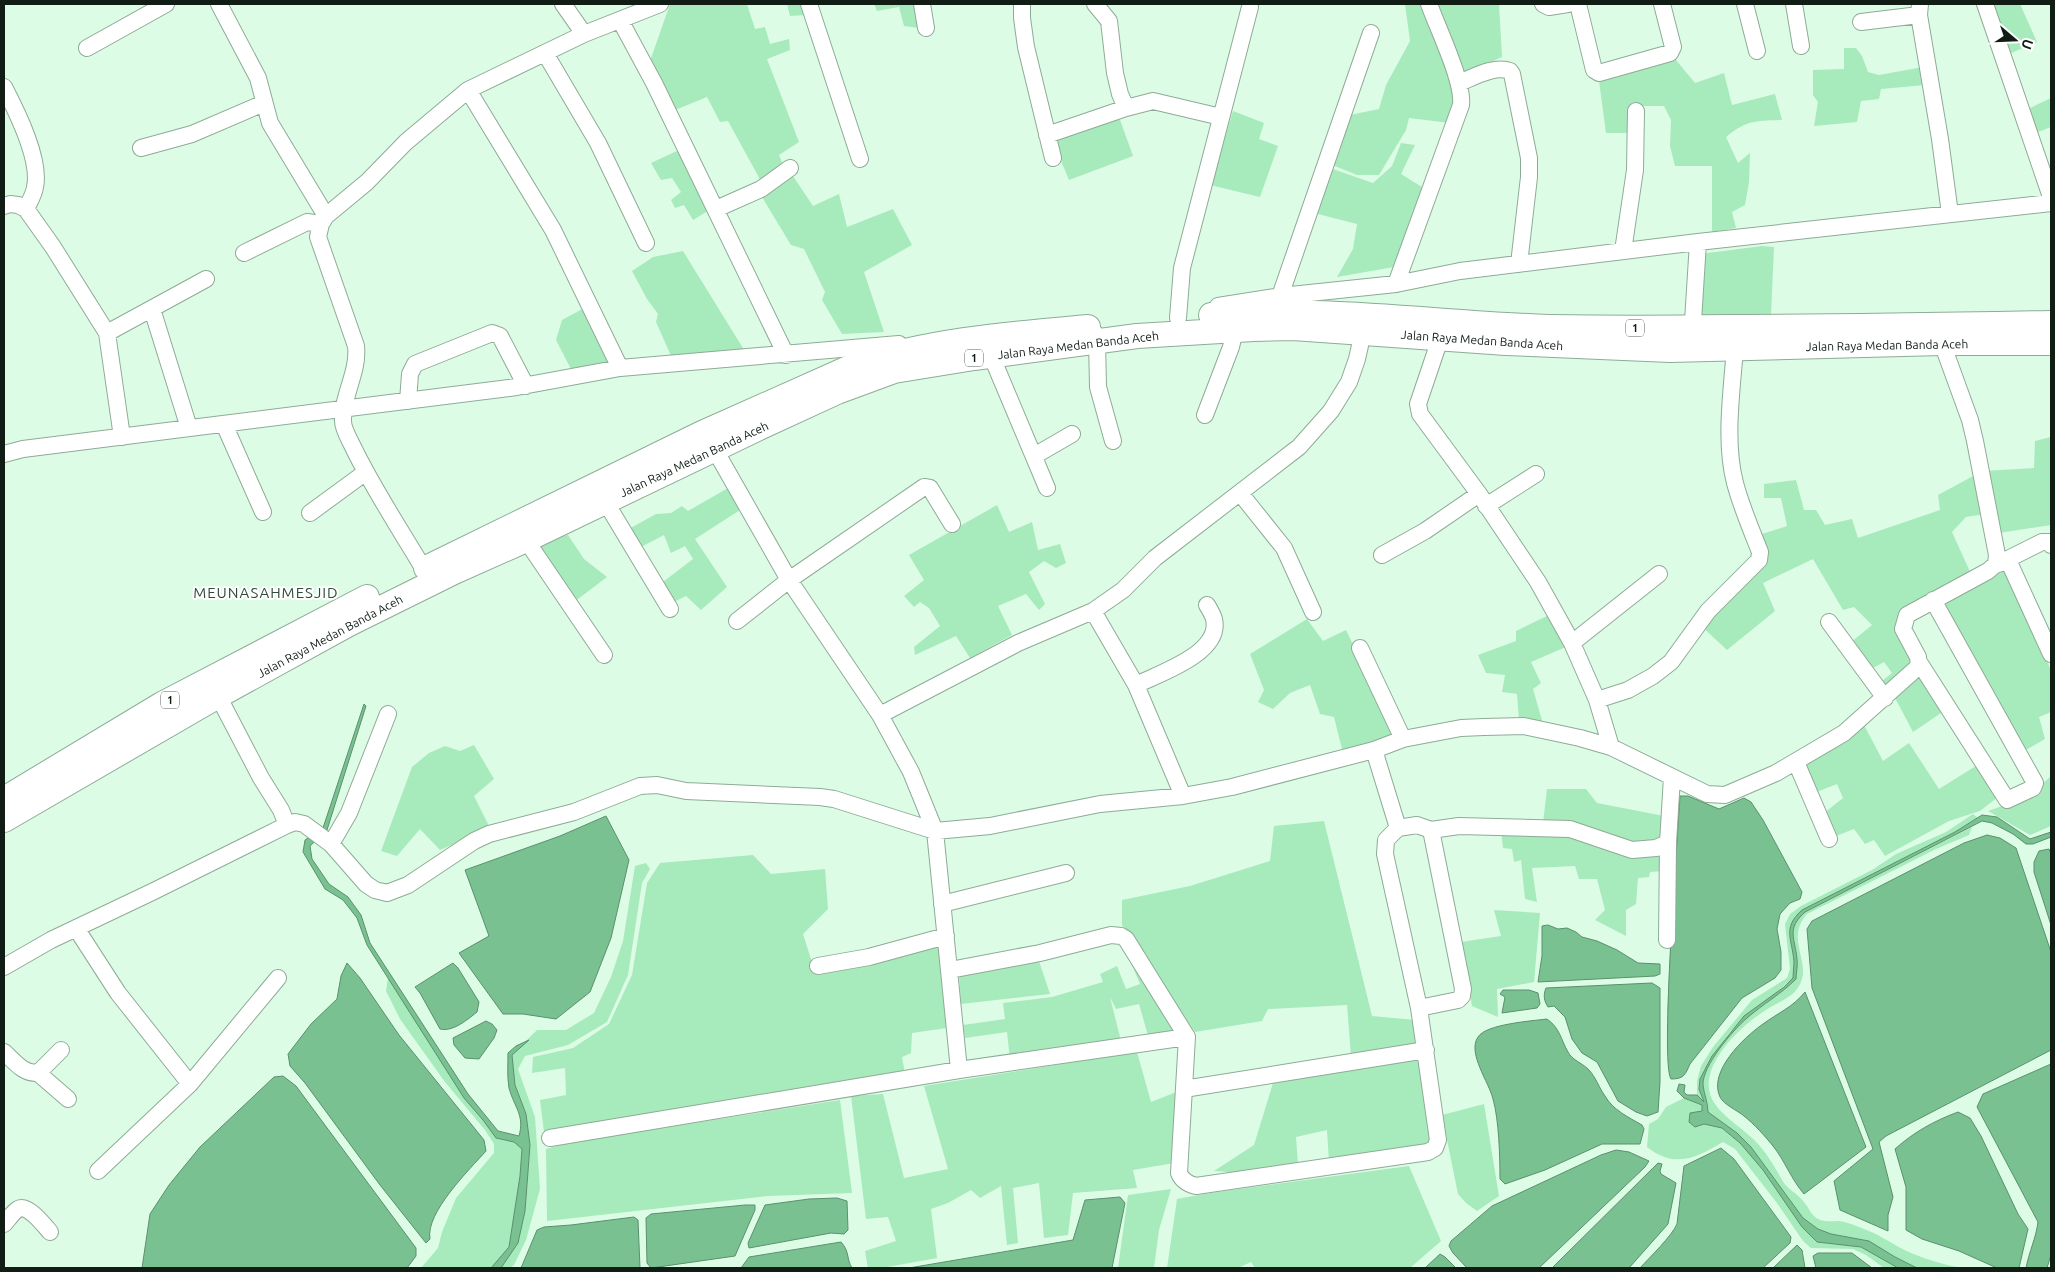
<svg xmlns="http://www.w3.org/2000/svg" width="2055" height="1272" font-family="Ubuntu,sans-serif">
<style>
.green{fill:#a7eabc}
.water{fill:#7ac192;stroke:#5a906c}
.lines{fill:none;stroke-linecap:round;stroke-linejoin:round}
.minor-casing{stroke:#8eab96;stroke-width:18}
.highway-casing{stroke:#8eab96;stroke-width:26}
.minor{stroke:#fff;stroke-width:16}
.highway{stroke:#fff;stroke-width:24}
.labels{text-anchor:middle;dominant-baseline:central;stroke-width:4;stroke-linejoin:round;paint-order:stroke}
.shield{fill:#fff;stroke:#58605a;stroke-width:1}
.shield-label{font-size:11px;font-weight:bold;fill:#111c14}
.street-label{font-size:12px;fill:#111c14;stroke:#fff}
.quarter-label{font-size:15px;letter-spacing:1px;fill:#314a39;stroke:#fff}
</style>
<rect width="100%" height="100%" fill="#ddfce6"/>
<path class="green" d="M670,4H747L755,29L765,27L770,44L789,39L790,50L767,59L799,142L779,155L784,167L762,183L728,121L720,122L707,97L675,110L649,64Z
M787,4H802L806,15L790,16Z
M874,4H914L919,28L904,26L899,7L877,11Z
M1405,4H1423L1458,99L1450,123L1409,118L1406,130L1379,175H1357L1330,164L1350,115L1379,109L1386,85L1410,41Z
M1437,4H1499L1502,57L1463,75Z
M1991,4H2020L2037,42L2009,54Z
M1844,48H1856L1862,56L1868,72L1879,75L1923,67L1925,85L1881,89L1879,99L1861,101L1857,122L1814,126L1818,102L1813,95V70L1844,69Z
M1676,60L1695,83L1724,73L1732,105L1775,94L1782,120C1755,121 1747,120 1726,137L1738,163L1750,153L1749,182L1745,205L1732,212L1736,228L1712,232V166H1675L1670,146L1671,120L1664,106H1636L1627,111L1630,133H1606L1599,81Z
M2051,98V127L2038,132L2026,110Z
M1233,111L1264,123L1259,139L1278,146L1260,197L1210,185Z
M1119,117L1133,156L1069,180L1052,139Z
M1401,143L1415,145L1401,174L1422,187L1394,267L1337,277L1353,249L1357,224L1318,214L1330,168L1373,183L1392,166Z
M679,150L711,209L693,220L684,205L675,208L671,200L681,192L672,178L661,180L651,163Z
M793,176L813,206L839,194L847,227L893,209L912,245L864,272L884,332L842,334L822,300L825,292L804,249L791,245L762,197Z
M1762,246L1774,247L1771,316L1696,317L1700,254Z
M683,251L746,353L672,358L656,322L658,314L647,299L632,271L653,257Z
M586,307L613,364L573,373L556,340L562,320Z
M2051,437V525L1999,533L1985,471L2034,468L2035,441Z
M1975,475L1985,514L1966,517L1952,532L1971,574L1898,622L1915,663L1889,691L1881,682L1892,673L1884,662L1871,669L1850,643L1872,625L1854,607L1843,610L1813,559L1763,583L1775,611L1727,650L1699,624L1766,558L1762,534L1787,526L1781,498H1764V484L1796,480L1804,510H1816L1825,525L1852,519L1858,538L1940,510L1938,495Z
M728,488L740,510L695,539L727,587L701,610L686,596L672,603L659,585L693,559L685,546L671,553L664,535L639,548L627,530L656,514L671,513L682,506L688,511Z
M997,505L1009,532L1032,522L1038,550L1060,544L1066,563L1056,568L1044,561L1029,572L1045,604L1039,610L1026,594L998,606L1012,635L970,658L956,636L915,655L914,647L940,626L929,608L920,602L914,607L904,596L924,580L909,555Z
M568,535L584,559L607,577L574,602L537,549L550,539Z
M2004,567L2051,670V712L2039,717L2045,739L2026,750L1939,601Z
M1549,615L1568,646L1531,662L1541,683L1533,689L1543,724L1519,720L1517,694L1502,692L1505,675L1486,673L1478,655L1516,641V631Z
M1307,619L1323,641L1346,630L1396,734L1343,753L1334,717L1320,714L1310,685L1290,693L1273,709L1258,702L1264,690L1250,654Z
M1920,673L1944,711L1913,732L1893,694Z
M1863,723L1883,761L1909,743L1939,789L1979,764L1998,797L1980,811L1949,821L1885,856L1874,840L1865,844L1854,829L1836,836L1824,813L1843,798L1837,784L1814,793L1801,764Z
M474,745L494,779L474,796L490,828L440,850L420,829L397,856L381,851L412,767L429,753L445,746L460,751Z
M2051,776V826L2030,835L1988,811C2013,803 2033,794 2051,776Z
M1547,789H1586L1597,803L1664,816L1665,841L1621,843L1543,823Z
M1973,814L1978,818L1955,832L1802,910C1782,928 1792,938 1794,962C1794,967 1793,973 1793,978L1730,1032L1712,1056L1700,1079L1699,1089L1704,1103L1697,1095V1081L1701,1066L1713,1047L1752,1000L1787,978L1790,969L1785,924L1790,914L1801,906L1872,870L1896,854L1946,832Z
M1324,821L1372,1016L1415,1020L1419,1046L1351,1056L1347,1005L1268,1009L1262,1021L1195,1032L1122,925V900L1190,886L1270,861L1274,826Z
M1972,827L1969,835L1936,849L1807,914C1784,940 1813,962 1799,986C1793,997 1779,1002 1769,1008C1746,1022 1720,1046 1711,1071C1707,1083 1708,1094 1715,1104C1724,1118 1747,1131 1759,1145C1769,1156 1776,1170 1784,1183C1789,1190 1798,1194 1803,1201C1810,1208 1810,1216 1820,1220C1826,1222 1833,1221 1839,1221C1847,1222 1857,1226 1864,1229C1881,1235 1895,1246 1911,1253C1928,1260 1945,1265 1962,1268H1917L1895,1257L1869,1241L1831,1234L1818,1229L1803,1218L1751,1147L1737,1133L1708,1112C1708,1103 1704,1094 1703,1085C1702,1066 1733,1030 1747,1018C1763,1004 1781,994 1796,979C1796,973 1798,966 1797,959C1795,938 1786,929 1805,912Z
M1501,830L1564,832L1662,853V871L1650,872L1649,877L1638,878L1636,904L1626,910V936L1595,920L1605,910L1597,879H1579L1575,866L1532,868L1537,902L1525,899L1521,860L1514,862L1512,849L1503,848Z
M753,855L771,874L825,869L828,909L803,934L816,975L941,943L947,1028L912,1033L911,1053L902,1057L905,1074L544,1132L540,1100L566,1095L565,1068L532,1073L533,1057L573,1048L609,1024L632,975L647,883L660,863Z
M646,863L650,869L642,883L628,975L607,1022L568,1045L525,1056L518,1069L535,1117L540,1189L526,1240L514,1265L510,1268H501L518,1243L525,1211L530,1145L526,1114L515,1085L512,1055L537,1030H566L594,1013L611,977L623,941L635,866Z
M1494,910L1540,913L1534,982L1497,989L1498,1017L1472,1006L1461,942L1501,936Z
M1038,958L1050,994L961,1004L959,974Z
M1135,963L1181,1034L1149,1039L1139,1004L1116,1009L1110,997L1121,1041L1010,1060L1007,1032L965,1038L963,1025L1005,1019L1003,1003L1052,997L1103,982L1100,974L1117,966L1126,989L1140,984L1132,965Z
M388,978L496,1137L514,1142L522,1149L520,1176L509,1247L493,1268H421L438,1248L442,1232L456,1198L494,1153V1144L485,1130L445,1082L400,1019L386,991Z
M1137,1052L1151,1102L1179,1091L1174,1163L1133,1170L1137,1188L1073,1193L1068,1235L1044,1238L1039,1183L1013,1188L1018,1243L1007,1245L1001,1186L980,1198L971,1190L948,1203L931,1209L937,1258L882,1268H868L865,1251L896,1241L888,1217L866,1219L851,1096L883,1094L904,1178L948,1169L924,1086Z
M1422,1056L1431,1144L1329,1162L1327,1130L1296,1137L1298,1165L1258,1174L1214,1171L1254,1145L1273,1083Z
M1684,1098L1702,1105L1704,1124L1722,1128L1740,1143L1763,1170L1816,1242L1861,1247L1898,1268H1884L1866,1255L1853,1249L1811,1248L1803,1241L1777,1203L1735,1149L1723,1142C1696,1158 1675,1169 1647,1147L1649,1124L1658,1119L1666,1107Z
M840,1100L852,1193L768,1196L547,1221L546,1149L572,1142Z
M1484,1104L1499,1196L1477,1211L1466,1203L1458,1194L1442,1115Z
M1409,1166L1441,1241L1410,1268H1255L1251,1262L1238,1268H1167L1177,1199L1210,1193Z
M1171,1189L1159,1230L1154,1268H1118L1128,1195Z"/>
<path class="water" d="M364,704L366,706L327,830L310,846L312,859L329,884L348,897L361,915L370,943L468,1094L498,1131L519,1136C525,1115 514,1107 509,1088C507,1077 508,1064 508,1053L516,1046L529,1040L512,1055L515,1085L526,1114L530,1145L525,1211L518,1243L501,1268H491L509,1247L520,1176L522,1149L514,1142L496,1138L483,1120L464,1098L367,945L357,918L343,900L325,889L303,852L305,840L323,828Z
M1680,796H1688L1719,809L1744,798L1751,802L1763,820L1802,892L1800,899L1790,903L1780,914L1777,929L1781,952V970L1775,978L1742,998L1690,1064C1685,1075 1684,1079 1671,1079C1660,1063 1678,833 1680,796Z
M1982,815L1997,817L2030,839L2051,832V837L2033,844H2026L2013,834L1992,823L1982,821L1805,912C1786,929 1795,938 1797,959C1798,966 1796,973 1796,979C1781,994 1763,1004 1747,1018C1733,1030 1702,1066 1703,1085C1704,1094 1708,1103 1708,1112L1737,1133L1751,1147L1803,1218L1818,1229L1831,1234L1869,1241L1895,1257L1917,1268H1898L1861,1247L1817,1242L1802,1227L1763,1170L1740,1143L1722,1128L1704,1124L1695,1127L1689,1122L1690,1113L1702,1111V1105L1684,1098L1677,1091L1679,1084L1685,1085L1684,1092L1687,1095H1697L1704,1102L1699,1089L1700,1079L1712,1056L1744,1016L1784,987L1793,978C1793,973 1794,967 1794,962C1792,938 1782,928 1802,910L1955,832Z
M606,816L629,860L611,938L590,992L556,1019L523,1014H503L459,953L489,936L465,870L560,836Z
M1987,835L2000,838L2016,848L2051,952V1050L1886,1136L1879,1142L1893,1197L1888,1215V1231L1840,1210L1834,1181L1873,1149L1812,988L1807,929L1812,921L1964,843Z
M2049,849L2051,854V925L2034,872V862L2039,851Z
M1548,925L1558,929L1567,928L1576,932L1582,937L1597,941L1617,950L1638,963L1660,964V974L1655,976L1538,982L1542,956V926Z
M347,963L360,978L399,1035L484,1140L486,1151C470,1169 425,1213 430,1239L426,1243L380,1185L305,1083L290,1066L288,1054L311,1024L337,999L341,976Z
M453,963L458,968L479,1002L477,1012C467,1020 453,1032 440,1029L420,993L415,987Z
M1652,983L1660,988V1082L1658,1112L1647,1116L1636,1112L1618,1101L1597,1062L1582,1053L1572,1039L1565,1017L1554,1006L1548,1007C1544,1001 1543,995 1546,988Z
M1503,990H1529L1538,993L1540,1004L1537,1008L1502,1013L1505,997L1500,994Z
M1805,992L1866,1147L1804,1194C1791,1179 1785,1161 1773,1146C1765,1136 1754,1124 1744,1116C1737,1110 1724,1105 1720,1097C1708,1072 1743,1038 1763,1024C1778,1013 1793,1007 1805,992Z
M1547,1019C1560,1028 1561,1040 1568,1052C1572,1060 1582,1063 1588,1069C1596,1077 1599,1088 1605,1096C1613,1110 1628,1117 1642,1125L1644,1129L1640,1144H1602L1545,1170L1505,1184L1500,1179C1500,1157 1499,1120 1493,1099C1489,1082 1467,1053 1478,1037C1486,1024 1532,1021 1547,1019Z
M486,1021L492,1024L497,1030L494,1038L479,1059L465,1058L454,1045L453,1038Z
M2051,1064V1255L2047,1268H2026C2029,1252 2036,1238 2038,1222L1977,1107L1983,1094Z
M283,1076L296,1086L416,1248V1256L407,1268H142L150,1214L169,1185L200,1147L274,1077Z
M1958,1112L1970,1118L1981,1136L2018,1214L2028,1229L2019,1268H1997L1959,1251L1922,1239L1906,1230V1187L1895,1149C1914,1132 1934,1121 1958,1112Z
M1721,1148L1734,1159L1791,1237L1790,1243L1763,1268H1640C1650,1257 1672,1236 1677,1224L1684,1166Z
M1616,1150L1629,1152L1649,1161L1645,1167L1539,1268H1467L1453,1253L1449,1246L1451,1241L1492,1206L1601,1155Z
M1658,1163L1662,1164L1660,1171L1661,1174L1676,1183L1668,1224L1629,1268H1552Z
M1120,1197L1125,1203L1112,1268H909L1073,1240L1085,1200Z
M837,1198L847,1201L848,1230L844,1234L831,1233L749,1248L748,1243L765,1205L809,1199Z
M745,1205H755V1210L735,1256L651,1268L647,1263L646,1218L651,1214Z
M634,1217L638,1220L640,1268H521L537,1230L544,1227L571,1225Z
M841,1242C850,1252 846,1258 852,1268H741L749,1257Z
M1797,1245L1802,1250L1805,1268H1773Z
M1818,1253H1852L1872,1268H1816L1813,1256Z
M1440,1254L1445,1257L1456,1268H1425Z"/>
<g class="lines">
<defs>
<path id="minor" d="M219,4L258,78L270,123L326,216
M563,4L584,34
M809,4L860,159
M922,4L926,28
M1022,4V18L1026,47L1053,158
M1095,4L1109,21L1115,73L1120,94L1126,108L1153,101L1221,117
M1543,4L1549,7L1568,4
M1578,4L1594,70L1599,73L1670,53L1673,47L1662,4
M1745,4L1757,51
M1794,4L1801,46
M1920,4L1919,15L1940,139L1950,214
M1985,4L2051,197
M620,20L654,83L786,355
M1861,22L1919,15
M87,48L166,4
M545,53L598,143L646,243
M1459,83C1474,77 1495,65 1510,71L1512,74L1529,158V177L1519,264
M4,87C17,112 41,160 35,187C34,195 29,202 26,209
M468,90L553,230L620,368
M1047,135L1126,108
M141,148L192,134L264,103
M4,206L10,204L18,205L26,209L53,247L107,333L122,437
M716,209L761,189L790,168
M1623,251L1635,170L1636,111
M244,253L307,222L321,224
M1396,284L1461,105C1464,82 1438,29 1429,4
M1277,305L1371,33
M1218,306L1281,296L1396,284L1460,271L1698,242L2051,203
M152,309L189,428
M1178,318L1182,268L1250,7
M107,333L206,279
M1095,333L1097,341L1098,387L1113,441
M1692,337L1698,242
M1440,339L1418,404L1420,414L1479,494L1538,582L1572,643L1597,700L1611,747
M991,355L1047,488
M408,401L410,374L415,364L492,333L500,336L526,386
M1205,415L1231,347L1235,330
M224,424L263,512
M715,450L789,580L880,715L911,772L935,831L959,1070
M4,454L23,449L517,387L620,368L899,344
M1034,456L1072,434
M1240,493L1284,548L1313,612
M605,501L670,609
M1486,506L1536,474
M310,513L366,472
M526,540L604,655
M1382,555L1425,531L1479,494
M2008,560L2051,654
M1998,564L2042,542H2049L2051,545
M429,578C404,535 376,494 354,449C350,440 343,430 343,421C342,395 359,372 356,346L318,237L321,224L326,216L367,182L406,142L468,90L584,34L660,4
M1093,611L1136,685L1183,796
M737,621L789,580L924,487L930,488L952,524
M1829,622L1885,698
M1572,643L1659,574
M1360,648L1403,739
M1919,662L2007,800L2033,788L2035,783L1933,600
M1136,685C1160,673 1222,653 1214,619C1213,615 1210,610 1207,605
M1597,700L1628,690L1653,676L1671,662L1708,611L1759,560L1760,552C1751,529 1741,506 1735,483C1724,441 1732,390 1735,348
M880,715L1018,643L1093,611L1123,590L1155,558L1299,447L1331,411L1349,382L1357,359L1363,332
M1796,762L1829,839
M287,825L295,822L304,824L331,844L366,884L375,890L387,893L408,885L474,841L489,834L574,812L640,786L657,785L686,791L820,797L834,799L935,831L990,826L1100,804L1183,796L1232,787L1374,750L1403,739L1461,728L1484,727L1524,726L1580,738L1611,747L1707,794L1725,795L1776,773L1844,733L1919,666L1918,657L1903,629L1907,615L1988,571L1996,564L1997,555L1975,441L1970,420L1942,343
M1398,828L1417,825L1431,830L1459,826L1570,829L1632,850L1656,848L1668,843L1672,777
M331,844L349,813L388,714
M942,904L1066,873
M76,928L118,993L190,1084
M1667,940L1668,843
M818,966L869,957L946,936
M4,967L51,940L152,892L287,825L281,810L261,778L214,688
M950,970L1040,953L1111,935L1121,936L1126,939L1187,1037
M1419,1008L1458,1000L1462,996L1463,989L1431,830
M4,1052C14,1061 23,1074 38,1073L61,1050
M38,1073L68,1099
M1184,1089L1426,1050
M550,1138L959,1070L1187,1037L1179,1173C1182,1181 1188,1184 1196,1186L1428,1152L1435,1148L1438,1140L1419,1008L1385,854L1386,840L1398,828L1374,750
M98,1171L190,1084L278,978
M4,1224C8,1220 13,1212 18,1209C27,1203 44,1225 50,1232"/>
<path id="highway" d="M1211,315C1324,306 1436,323 1549,327C1608,328 1667,328 1726,327C1834,327 1943,325 2051,323
M426,568L700,434L855,365C930,340 1010,334 1088,327
M4,799L162,704L367,597
M4,820L218,696L349,624L454,572L526,540L759,428L837,392L894,371L974,358L1137,336L1254,329L1293,328L1506,343L1670,350L1942,343H2051"/>
</defs>
<use href="#minor" class="minor-casing"/>
<use href="#highway" class="highway-casing"/>
<use href="#minor" class="minor"/>
<use href="#highway" class="highway"/>
</g>
<g class="labels">
<g class="shield">
<rect x="1626" y="319.5" width="18" height="17" rx="4"/>
<rect x="965" y="349.5" width="18" height="17" rx="4"/>
<rect x="161" y="691.5" width="18" height="17" rx="4"/>
</g>
<g class="shield-label">
<text x="1635" y="328">1</text>
<text x="974" y="358">1</text>
<text x="170" y="700">1</text>
</g>
<g class="street-label">
<text transform="translate(1482 340) rotate(4)">Jalan Raya Medan Banda Aceh</text>
<text transform="translate(1078 345) rotate(-7)">Jalan Raya Medan Banda Aceh</text>
<text transform="translate(1887 345) rotate(-1)">Jalan Raya Medan Banda Aceh</text>
<text transform="translate(694 459) rotate(-25)">Jalan Raya Medan Banda Aceh</text>
<text transform="translate(330 636) rotate(-28)">Jalan Raya Medan Banda Aceh</text>
</g>
<g class="quarter-label">
<text x="266" y="592">MEUNASAHMESJID</text>
</g>
</g>
<rect width="2055" height="1272" fill="none" stroke="#111c14" stroke-width="10"/>
<g transform="translate(2015 40) rotate(109)" stroke="#ffffff" stroke-width="4" paint-order="stroke">
<path d="M0-4L9 19L0 12L-9 19Z" fill="#111c14"/>
<text y="-8" font-size="14" font-weight="bold" text-anchor="middle" fill="#111c14">U</text>
</g>
</svg>
